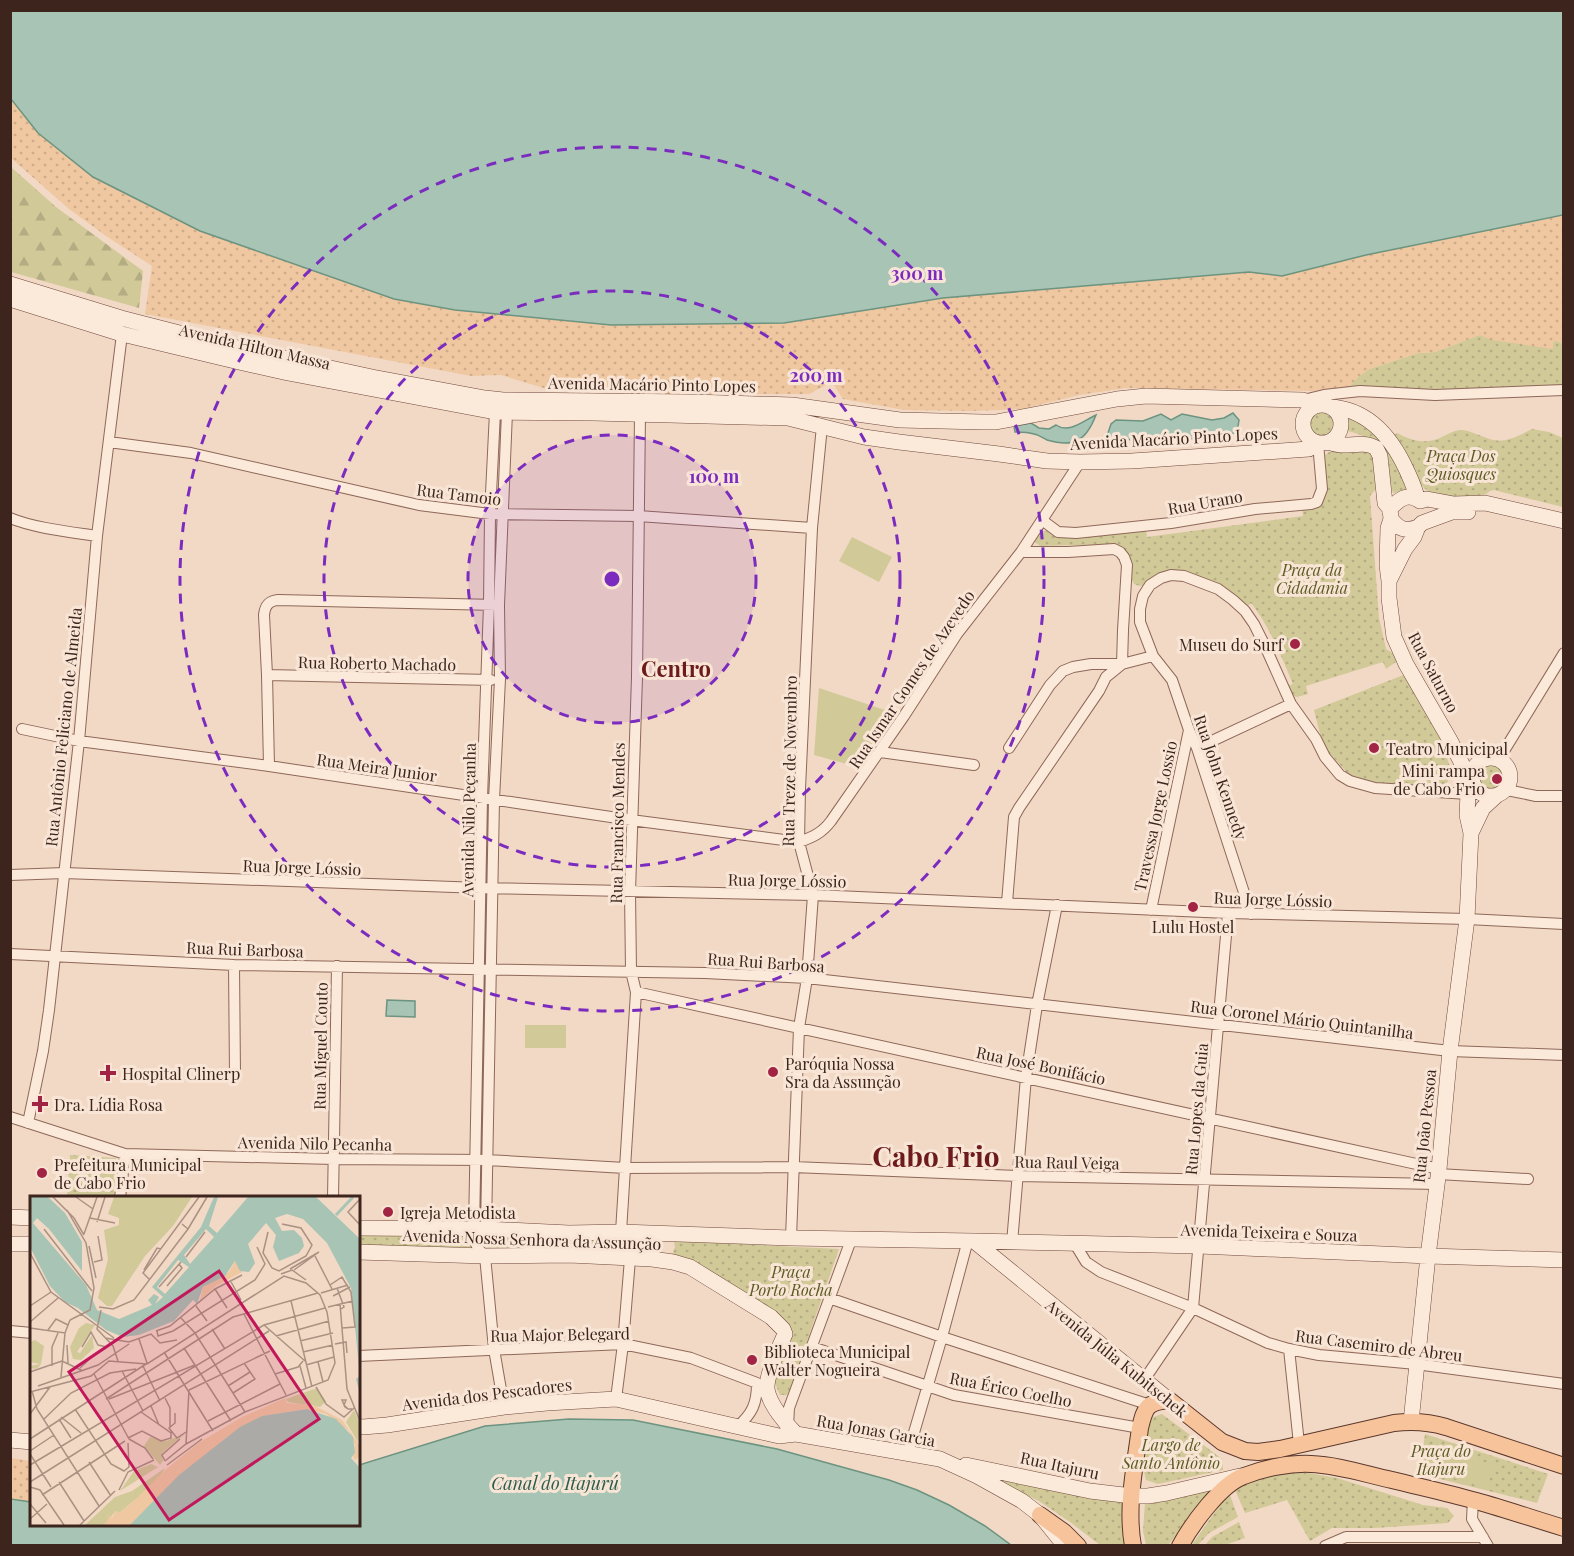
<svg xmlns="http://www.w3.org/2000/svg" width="1574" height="1556" font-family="'Playfair Display',serif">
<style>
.green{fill:url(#green-dots)}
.forest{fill:url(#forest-firs)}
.sand{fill:url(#sand-dots)}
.pitch{fill:#d1c997}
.water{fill:#a7c4b4;stroke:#6c9480;stroke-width:1.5}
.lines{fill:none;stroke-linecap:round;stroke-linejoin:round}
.street-casing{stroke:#8e6859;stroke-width:12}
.secondary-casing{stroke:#70493c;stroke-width:16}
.primary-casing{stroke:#5c382d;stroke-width:18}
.street{stroke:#fbe9d9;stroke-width:10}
.secondary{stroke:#fbe9d9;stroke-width:15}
.primary{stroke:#f7c39a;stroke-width:16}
.ring{fill:none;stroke:#7b2cbf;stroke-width:3;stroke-dasharray:10 8}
.poi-dot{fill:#a22444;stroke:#f8e5d5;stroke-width:2}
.labels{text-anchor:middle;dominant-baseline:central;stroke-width:6;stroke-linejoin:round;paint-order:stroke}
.street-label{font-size:16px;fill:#3d251e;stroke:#f8e5d5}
.park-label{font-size:16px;font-style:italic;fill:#5b5b23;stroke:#f8e5d5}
.poi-label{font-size:16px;fill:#3d251e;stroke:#f8e5d5;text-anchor:start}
.water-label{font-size:18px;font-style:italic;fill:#2c5e4e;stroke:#f8e5d5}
.district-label{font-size:22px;font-weight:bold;fill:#6d1a1d;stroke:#f8e5d5}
.town-label{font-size:28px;font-weight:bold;fill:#6d1a1d;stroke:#f8e5d5}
.inset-river{fill:none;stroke:#a7c4b4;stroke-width:3}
.inset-road{fill:none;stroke:#aa9182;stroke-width:1.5}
.view{fill:#c2185b;fill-opacity:0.15;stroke:#c2185b;stroke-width:3}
.inset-edge{fill:none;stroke:#3d251e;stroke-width:3}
.centre{fill:#7b2cbf;stroke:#f8e5d5;stroke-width:3}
.ring-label{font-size:18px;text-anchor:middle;font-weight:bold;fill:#7b2cbf;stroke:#f8e5d5;stroke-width:6;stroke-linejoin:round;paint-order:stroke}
</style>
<defs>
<pattern id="green-dots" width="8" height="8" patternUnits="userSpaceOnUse" patternTransform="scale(1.5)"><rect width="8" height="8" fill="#d1c997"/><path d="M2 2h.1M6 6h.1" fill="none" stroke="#b4ac82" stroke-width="1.8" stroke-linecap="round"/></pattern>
<pattern id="forest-firs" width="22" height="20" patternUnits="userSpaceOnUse" patternTransform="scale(1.5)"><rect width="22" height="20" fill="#d1c997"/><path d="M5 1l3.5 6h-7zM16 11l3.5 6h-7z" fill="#b4ac82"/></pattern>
<pattern id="sand-dots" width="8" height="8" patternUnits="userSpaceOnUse" patternTransform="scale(1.5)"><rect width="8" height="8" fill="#efc7a0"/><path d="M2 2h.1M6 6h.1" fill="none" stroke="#ceab89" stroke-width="1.8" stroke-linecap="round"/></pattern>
</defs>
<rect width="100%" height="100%" fill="#f2d9c5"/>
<path class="green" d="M1479,335L1553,343L1555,340L1563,344V390L1435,395L1348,388L1358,377L1369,369L1418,353L1435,352Z
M1308 425a13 13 0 1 1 26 0a13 13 0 1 1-26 0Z
M1343,414L1362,421L1386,444L1411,489L1393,493C1384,458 1387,441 1348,431L1343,421Z
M1532,429L1549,432L1563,438V507L1494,490L1490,491L1481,498C1469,497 1442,498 1433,494C1416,487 1401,452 1392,436L1397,433C1412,441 1426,445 1442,437C1448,434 1453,431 1460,430C1469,430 1478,435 1487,438C1504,445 1517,436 1532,429Z
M1364,447L1372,450L1379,485L1370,496L1379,618L1386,649L1397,656L1396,662L1386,669L1383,662L1306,686L1308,694L1297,697L1291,695L1287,686L1293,684C1281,656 1270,627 1251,603L1246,608L1196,575L1140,586L1134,584L1131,578V560L1127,552L1114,544L1040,546L1035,542L1036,535C1043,529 1046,530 1054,535L1146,530L1147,537L1303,516L1302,508L1319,505C1330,491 1325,473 1324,456L1329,452Z
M1406,674L1436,727L1452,772L1445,787L1380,783L1352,778L1323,746L1314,710Z
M1479 777a13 13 0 1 1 26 0a13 13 0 1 1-26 0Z
M70,1155L116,1158L114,1197H67Z
M359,1233L655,1237L658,1245L650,1250L635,1254L521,1248L359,1246Z
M674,1241L839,1249L792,1384L787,1395H780L774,1381L785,1320L778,1313L687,1260L672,1255L675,1247Z
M1162,1414L1222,1459L1223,1470L1158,1484L1146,1480C1141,1464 1143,1433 1150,1418Z
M1425,1434L1548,1474L1537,1503L1420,1474Z
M1285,1469L1337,1478L1423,1505L1447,1508L1454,1516L1448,1523L1375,1528H1332L1310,1541L1287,1500L1245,1513L1233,1485Z
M1013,1475L1122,1503L1131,1545H1100L1070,1522L1039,1501L993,1479Z
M1217,1483L1197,1506L1180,1531L1168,1545H1146L1143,1531L1145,1503Z
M1230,1495L1238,1517L1209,1533L1198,1545L1191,1546L1220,1505Z
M1239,1522L1245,1538L1225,1545H1205L1212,1537Z"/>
<path class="forest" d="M11,167L56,207L143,271L139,308L11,272Z"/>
<path class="sand" d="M10,99L38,133L93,177L200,231L394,299L455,310L611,325L1563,184V344L1555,340L1553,343V349L1492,340L1479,335L1435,352L1418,353L1369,369L1358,377L1348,388L1312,391L1126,388L1079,395L1022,409L972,411L904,410L843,399L832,382L809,394H635L593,389H547L501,375L471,376L145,314L152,266L106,236L69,209L11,158Z
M11,1458L31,1461V1502L11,1499Z"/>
<path class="pitch" d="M852,537L892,557L879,582L839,561Z
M819,688L897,714L861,768L814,755Z
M525,1025H566V1048H525Z
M1448,1450L1494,1465L1486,1488L1440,1474Z"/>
<path class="water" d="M10,11H1563V215L1366,255L1282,276L1249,272L943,298L784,323L611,325L455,310L394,299L200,231L93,177L38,133L11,99Z
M1233,413L1239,420L1237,433L1207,434L1196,438L1185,440L1171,435L1158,440L1140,441L1125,439L1111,442H1105L1111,424L1116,420L1143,421L1161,414L1171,420L1182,414L1212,420L1224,418Z
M1096,415C1086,441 1074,448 1047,440C1043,438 1039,435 1034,434C1028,432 1021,432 1015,432L1014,426L1031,423L1039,428L1049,429L1056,425C1069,434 1083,421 1096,415Z
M387,1000L415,1001V1017L386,1016Z
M569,1419L633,1420L777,1449L889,1480L917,1490L949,1505L985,1526L1011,1545H11V1499L31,1502L32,1524H358L359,1465L485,1426Z"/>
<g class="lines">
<defs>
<path id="street" d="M1303,400L1324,395L1360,391L1435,395L1564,390
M495,412L490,514L489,605L482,798L474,1229C475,1242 475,1247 485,1256L494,1349L504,1407
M109,442L191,453L419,505L490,514L638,516L812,528
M10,518C34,528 70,532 97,536
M1042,520L1058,532L1076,533L1171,523L1255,509L1311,504L1317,502L1322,489L1318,443
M267,675L491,680
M22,729L79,741L269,766L631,820L799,842C813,837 822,833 831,821L904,716L957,634L1021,552L1080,462
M1009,748L1050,685L1063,671L1073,667L1091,664H1122L1123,630L1127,565L1124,557L1120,552L1114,549L1068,552H1021
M1197,748L1291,704
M880,752L974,765
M1499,759L1564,653
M269,766L267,675L264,615C265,606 268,601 278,600L496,605
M1507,790L1536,796H1564
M10,875L64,873L481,888L813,895L1228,913L1467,919L1564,924
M1007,903L1014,817L1019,808L1099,691L1106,677L1122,664L1153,656
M1151,910L1189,730
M1251,914L1197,748L1189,730L1172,680L1153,656L1140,622V609L1143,596L1150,585L1161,578L1171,575L1184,576L1218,589L1233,600L1245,611L1254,624L1265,646L1291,704L1316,739L1325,757L1340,775L1350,781L1375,788L1468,794
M10,954L234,965L705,973L807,978L1450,1051L1564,1055
M234,965L235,1075
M636,992L1439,1169
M10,1117L125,1154L334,1159L487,1160L625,1168L793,1167L1018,1176L1437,1184
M28,1123L43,1051L49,1010L79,741L97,536L122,334
M1438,1174L1528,1179
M120,1198L125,1154
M333,1198L337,966
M486,1229L494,800L500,679L499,605L507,412
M621,1232L636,992L631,971L630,892L637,677L640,414
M791,1238L799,1028L807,978L813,895L799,842L800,789L812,528L822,426
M1012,1243L1026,1077L1037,1005L1057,905
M1075,1244L1086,1262L1101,1272L1193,1308L1268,1343L1289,1349L1319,1355L1416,1364L1564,1384
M829,1298L942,1337L1150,1405
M10,1331L32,1333
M812,1347L954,1395L1140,1428
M1289,1349L1299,1444
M358,1356L623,1344L691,1358L757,1383C757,1404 752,1414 737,1427
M1144,1380L1193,1308L1228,913
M616,1399L623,1344L630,1259
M788,1426L789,1408L851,1240
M908,1453L942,1337L968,1240
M1473,1500L1472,1519L1488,1546
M1325,1546L1346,1537H1483"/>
<path id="secondary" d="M10,284L121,318L234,347L372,377L485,398L503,400L694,402L792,405L900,420L983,422H996L1117,399L1146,396L1303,400L1318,405
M10,299L122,334L239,362L288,373L495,412L593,413L788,418L864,437L899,442L999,454L1047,461L1080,462L1132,461L1309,449L1318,443
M1303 424a19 19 0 1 1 38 0a19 19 0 1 1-38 0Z
M1330,407C1368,409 1392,438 1407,471C1411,480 1415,488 1417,498
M1329,442C1345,450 1361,439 1376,448L1380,456L1385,503L1390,509L1391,519C1399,529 1405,532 1418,527
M1390,509C1399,499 1408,492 1420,501L1427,499L1454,504L1485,503L1564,521
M1391,519L1388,528L1387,565L1389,581V598L1394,637L1406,664L1451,742L1467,774L1472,780
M1422,523L1452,512H1468
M1389,581L1405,549L1414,537L1418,527L1421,524
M1472 777a19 19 0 1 1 38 0a19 19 0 1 1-38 0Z
M1471,833L1483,808L1496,796
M10,1217L32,1218
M358,1228L486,1229L569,1233L621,1232L791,1238L974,1241L1169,1400
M974,1241L1199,1246L1428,1256L1564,1260
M10,1244H32
M358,1252L485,1256L569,1255L652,1259L673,1262L690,1267L771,1317L783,1329L785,1334C779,1348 766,1375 767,1389C769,1404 786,1424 796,1434
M1411,1422L1428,1256L1439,1169L1450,1051L1467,919L1471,833L1467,815L1468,794L1473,783
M358,1426L363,1427L387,1425L504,1407L547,1403L616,1399L779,1436L796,1434L940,1459L977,1476L1022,1501L1040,1515L1065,1546
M10,1440L32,1442
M966,1465L1090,1491L1132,1496H1148L1167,1493L1240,1476"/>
<path id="primary" d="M1040,1515L1064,1532L1078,1546
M1133,1546C1126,1507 1135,1466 1140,1428C1145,1407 1147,1402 1169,1400L1222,1442L1245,1451L1258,1452L1280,1449L1394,1423C1412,1421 1429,1422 1446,1427L1564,1466
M1180,1546C1192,1524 1221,1484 1244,1476C1264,1468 1290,1463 1311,1464C1338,1465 1365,1474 1392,1480C1420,1487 1448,1493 1476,1501C1505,1509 1534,1519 1564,1528"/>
</defs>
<use href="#street" class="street-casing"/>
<use href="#secondary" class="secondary-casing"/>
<use href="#primary" class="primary-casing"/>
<use href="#street" class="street"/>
<use href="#secondary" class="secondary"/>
<use href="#primary" class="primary"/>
</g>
<circle cx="612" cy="579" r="144" fill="#7b2cbf" fill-opacity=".12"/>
<g class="ring">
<circle cx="612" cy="579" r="144"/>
<circle cx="612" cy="579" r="288"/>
<circle cx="612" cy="579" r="432"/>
</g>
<g class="poi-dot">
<circle cx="1295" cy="644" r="6"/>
<circle cx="1374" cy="748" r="6"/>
<circle cx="1497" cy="779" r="6"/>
<circle cx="1193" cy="907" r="6"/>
<circle cx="773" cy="1072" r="6"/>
<path d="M105 1064h6v6h6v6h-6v6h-6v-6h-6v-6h6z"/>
<path d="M37 1095h6v6h6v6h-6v6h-6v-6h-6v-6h6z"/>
<circle cx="42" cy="1173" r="6"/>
<circle cx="388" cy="1212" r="6"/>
<circle cx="752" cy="1360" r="6"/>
</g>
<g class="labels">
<g class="street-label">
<text transform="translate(255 346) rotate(13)">Avenida Hilton Massa</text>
<text transform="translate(652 384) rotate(1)">Avenida Macário Pinto Lopes</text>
<text transform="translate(1174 438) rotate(-3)">Avenida Macário Pinto Lopes</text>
<text transform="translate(459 494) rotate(7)">Rua Tamoio</text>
<text transform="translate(1205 502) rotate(-10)">Rua Urano</text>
<text transform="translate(377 663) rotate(1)">Rua Roberto Machado</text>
<text transform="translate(1434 672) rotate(62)">Rua Saturno</text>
<text transform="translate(911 679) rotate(-56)">Rua Ismar Gomes de Azevedo</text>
<text transform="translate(63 727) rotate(-84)">Rua Antônio Feliciano de Almeida</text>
<text transform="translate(789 761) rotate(-89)">Rua Treze de Novembro</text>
<text transform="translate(377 767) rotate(8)">Rua Meira Junior</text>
<text transform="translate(1221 777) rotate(71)">Rua John Kennedy</text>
<text transform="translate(1155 816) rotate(-78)">Travessa Jorge Lossio</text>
<text transform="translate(468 820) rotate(-89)">Avenida Nilo Peçanha</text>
<text transform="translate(617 823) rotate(-89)">Rua Francisco Mendes</text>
<text transform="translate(302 867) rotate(2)">Rua Jorge Lóssio</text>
<text transform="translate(787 880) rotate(1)">Rua Jorge Lóssio</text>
<text transform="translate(1273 899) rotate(2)">Rua Jorge Lóssio</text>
<text transform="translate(245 949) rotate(2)">Rua Rui Barbosa</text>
<text transform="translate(766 962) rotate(4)">Rua Rui Barbosa</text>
<text transform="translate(1302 1019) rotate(7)">Rua Coronel Mário Quintanilha</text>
<text transform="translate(320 1046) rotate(-89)">Rua Miguel Couto</text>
<text transform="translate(1041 1065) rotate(12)">Rua José Bonifácio</text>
<text transform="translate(1196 1109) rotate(-85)">Rua Lopes da Guia</text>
<text transform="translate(1424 1126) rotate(-84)">Rua João Pessoa</text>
<text transform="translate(315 1143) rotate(1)">Avenida Nilo Pecanha</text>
<text transform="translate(1067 1162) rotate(1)">Rua Raul Veiga</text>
<text transform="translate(1269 1232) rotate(2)">Avenida Teixeira e Souza</text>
<text transform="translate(532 1239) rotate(2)">Avenida Nossa Senhora da Assunção</text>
<text transform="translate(560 1334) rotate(-1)">Rua Major Belegard</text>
<text transform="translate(1379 1345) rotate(7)">Rua Casemiro de Abreu</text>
<text transform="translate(1117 1358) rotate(39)">Avenida Júlia Kubitschek</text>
<text transform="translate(1011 1389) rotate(11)">Rua Érico Coelho</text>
<text transform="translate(487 1394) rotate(-7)">Avenida dos Pescadores</text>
<text transform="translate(876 1430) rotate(10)">Rua Jonas Garcia</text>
<text transform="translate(1060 1465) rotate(12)">Rua Itajuru</text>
</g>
<g class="park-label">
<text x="1461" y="455">Praça Dos<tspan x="1461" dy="18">Quiosques</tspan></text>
<text x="1312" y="569">Praça da<tspan x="1312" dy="18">Cidadania</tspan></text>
<text x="791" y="1271">Praça<tspan x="791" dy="18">Porto Rocha</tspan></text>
<text x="1171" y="1444">Largo de<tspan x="1171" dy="18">Santo Antônio</tspan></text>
<text x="1441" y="1450">Praça do<tspan x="1441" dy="18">Itajuru</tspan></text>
</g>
<g class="poi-label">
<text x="1283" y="644" text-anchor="end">Museu do Surf</text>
<text x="1386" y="748">Teatro Municipal</text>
<text x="1485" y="770" text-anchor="end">Mini rampa<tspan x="1485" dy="18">de Cabo Frio</tspan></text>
<text x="1193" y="926" text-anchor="middle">Lulu Hostel</text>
<text x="785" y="1063">Paróquia Nossa<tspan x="785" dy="18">Sra da Assunção</tspan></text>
<text x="122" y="1073">Hospital Clinerp</text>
<text x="54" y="1104">Dra. Lídia Rosa</text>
<text x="54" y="1164">Prefeitura Municipal<tspan x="54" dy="18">de Cabo Frio</tspan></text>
<text x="400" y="1212">Igreja Metodista</text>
<text x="764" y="1351">Biblioteca Municipal<tspan x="764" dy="18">Walter Nogueira</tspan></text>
</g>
<g class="water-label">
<text x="555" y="1483">Canal do Itajurú</text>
</g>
<g class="district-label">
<text x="676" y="668">Centro</text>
</g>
<g class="town-label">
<text x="936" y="1155">Cabo Frio</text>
</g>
</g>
<g transform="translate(30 1196)">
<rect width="330" height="330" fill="#f2d9c5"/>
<path d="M155,238L132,257L133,265L130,269L114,250L120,241L136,245ZM121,268L128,271L90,295L104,275ZM135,272L127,286L89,317L86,315L74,329H55L85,301L102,295Z" fill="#d1c997"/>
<path d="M84,1H162L143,30L115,60L82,110H77L68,102L78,63L74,34L89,29V22L78,18ZM56,127L65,129L47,156L50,157L62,139L64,152L51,164L43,163L40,151L49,132ZM287,192L296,205L290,211L258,206L256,203ZM324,214L330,228L328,246L316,226Z" fill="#d1c997"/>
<path d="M206,64L212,76L186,90L170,104L173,91L199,76ZM255,202L257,207L283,209L312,224L330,250L329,261L325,264L323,261L325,249L319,235L296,218L277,213L232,220L194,243L104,329H74L79,322L76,318L82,322L86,315L89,317L101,308L136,273L170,246L212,221Z" fill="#efc7a0"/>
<path d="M5,144L14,150L11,168L8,172L3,173L0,170L10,168L0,166V146Z" fill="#d1c997"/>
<path d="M0,1H18L35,17L52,46V75L19,33L7,22L3,27L56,89L67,114L89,123L122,109L118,104L124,98L129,101L125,108L133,101L122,91L171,31L184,1H188L179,30L187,37L218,1H286L330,43V198L326,183L330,180L321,92L297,47L273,23L257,18L245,22L252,35L264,34L272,42L274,50L269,57L249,65L243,51L246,39L236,27L218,48L225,67L219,76L210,75L205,65L195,80L173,91L167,108L163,104L144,125L109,139L93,141L76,134L48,112L35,106L20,90L0,51ZM176,33L184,41L160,68L154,59ZM148,64L159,71L135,98L127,91ZM277,213L306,223L323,241L325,257L321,262L330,272V329H100L149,279L210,231L232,220Z" fill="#a7c4b4" fill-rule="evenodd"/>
<path class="inset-river" d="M306,19L323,1"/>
<path class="inset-road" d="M23,1L44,22L54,39M46,1L63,13M330,3L318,16L330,29M37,14L56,47L64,92L60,114L40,124M60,22L85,27M67,26L75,1M14,33L62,95M158,33L177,1M238,36L233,57L242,72L249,75L276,60L282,49L271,32L252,28M54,38L67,1M59,50L66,82M0,57L21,96L84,142M285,60L302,93M156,61L175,36M64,66L72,64L68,40M260,73L289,56L264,74M114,74L127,52L131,53M251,78L262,74L276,84M120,84L113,77L169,1M200,84L211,104M300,89L312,81L321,96L325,131L312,132M137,90L152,72L149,68M129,91L151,66M307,92L314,111L311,113M185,93L197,112M291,97L318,89M303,100L320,91M261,105L282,191M310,108L317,193L330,225M0,110L21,96M166,110L177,125M69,111L83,113L104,104L158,33L152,28M298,111L323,105M71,114L67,133L83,150L88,165M214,118L256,199M151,122L165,137L215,216M0,126L28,102M234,129L275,165M0,132L35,137L40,124M182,133L195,153M18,134L26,123L38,129M126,135L140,130L185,93L212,79M127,135L128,140L143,135L225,84L235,68L227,51M246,140L299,125M75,142L99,146L121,138L130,147L147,144M109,143L117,167M270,145L303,137M305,148L316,146L317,157M37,149L38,167M52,151L61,136L68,149L77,151M154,152L201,225M134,156L183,235M273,156L303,149M32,165L53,175M288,166L293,186M276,169L304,161M22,170V151L28,137M113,170L130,205M270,170L276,192M50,172L66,157M92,175L113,215M0,176L32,165M64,178L99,243M245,178L268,171L273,165M31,181L35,137M8,190L68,169L99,148M198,190L220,176M286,191L296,208L314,221L324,212M159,194L240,155M2,195L7,213L69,310M0,196L61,180L79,165L117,168L254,80L276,87L290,99L297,116L305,167L298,184L215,216L156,248L135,265M203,197L225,183L214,167M135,202L140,212V232M76,203L203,121L288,97M79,203L165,169M121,210L129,229M45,213L81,268L94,275L99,271L98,247M318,213L314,209L316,204H312L315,211L318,213H322M145,217V227L139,232L147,242L156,236M0,218L20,191M31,221L51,237M14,223L41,197L80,177L106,173M29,223L41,242M178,225L250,188M98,242L112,235L131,245L141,242V237L111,216M0,243L116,168M99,243L115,252L123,263M156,248L159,194M0,255L24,239M0,258L21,291M135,265L132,259L150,243M59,266L81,300M0,269L234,129L295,112M137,269L172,243M0,286L239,135M29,286L54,325M0,291L10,294L34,329M89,294L98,276L124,264M12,299L95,245M0,308L16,327M0,323L17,308M50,329L85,295"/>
<path class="view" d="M189,75L289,223L139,324L39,176Z"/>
<rect width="330" height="330" class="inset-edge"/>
</g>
<circle cx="612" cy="579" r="9" class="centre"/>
<g class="ring-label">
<text x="917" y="280">300 m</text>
<text x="816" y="382">200 m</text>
<text x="714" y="483">100 m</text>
</g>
<rect width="1574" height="1556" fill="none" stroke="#3d251e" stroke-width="24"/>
</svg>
